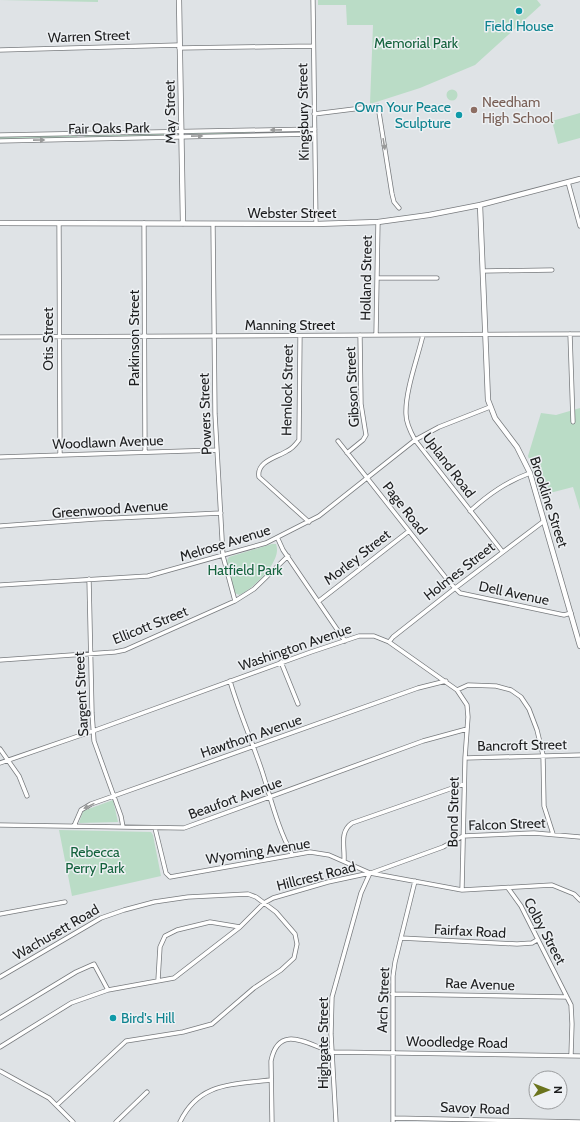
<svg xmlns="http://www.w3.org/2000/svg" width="580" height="1122" font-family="Cabin,sans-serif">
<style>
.green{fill:#badcc6}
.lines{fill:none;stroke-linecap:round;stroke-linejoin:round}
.minor-casing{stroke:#787b7e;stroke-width:5}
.tertiary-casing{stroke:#787b7e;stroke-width:6}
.minor{stroke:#fff;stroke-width:3.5}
.tertiary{stroke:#fff;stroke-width:4.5}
.oneway{fill:#999a9a}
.culture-dot{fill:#0f9aa8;stroke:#edf0f3;stroke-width:1.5}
.education-dot{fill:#8d6e63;stroke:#edf0f3;stroke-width:1.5}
.labels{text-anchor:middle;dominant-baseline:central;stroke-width:3;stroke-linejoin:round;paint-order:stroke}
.culture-label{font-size:14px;fill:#0d838f;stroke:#edf0f3}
.street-label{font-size:14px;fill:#1d1e1f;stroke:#edf0f3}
.park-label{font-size:14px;fill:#13623c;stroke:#edf0f3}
.education-label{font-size:14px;fill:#785e54;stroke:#edf0f3;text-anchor:start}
</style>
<rect width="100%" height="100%" fill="#dfe3e6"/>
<path class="green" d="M0,0H98V2Z
M318,0H537L541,5L475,65L420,88L370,104L373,25H347L346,5H318Z
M446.5 95a5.5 5.5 0 1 1 11 0a5.5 5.5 0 1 1-11 0Z
M580,113V138L558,144L552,121Z
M250,132V134H188L189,133Z
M175,133V136L84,137L85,135Z
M77,135L78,138L0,140V137Z
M580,408V510L573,487L542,495L528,456L541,413L556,415Z
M272,544H276C283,561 253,589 239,595L235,593C232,583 222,566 229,557Z
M113,800L118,822L79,823L83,811Z
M59,830L151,832L153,835L161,876L72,896Z"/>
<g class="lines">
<defs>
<path id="minor" d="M313,0L316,224
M179,48L313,46
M0,50L179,45
M314,114L378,106L392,194L394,202L399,208
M0,135L315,129
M0,141L315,134
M568,182L580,226
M59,223L60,455
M144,223L145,452
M213,224L215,414L223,556L235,601
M483,271L552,270
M377,278H437
M570,334L573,422
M376,335L378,222
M423,335C418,357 405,391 406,414C406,423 410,431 415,440L502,551
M300,336L299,440C296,444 292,449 287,451C278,457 256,461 259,477L309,522
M0,337L580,334
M338,441L450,583L460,593L564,615L571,613
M347,453L363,440L366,435L361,404L360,335
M0,457L217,450
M470,511C489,494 506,482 530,473
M0,526L95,519L221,513
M278,539L283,550L345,641
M89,579L92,713L94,741L121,816L123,827
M0,585L148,576L266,543L319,516L415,440L439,427L490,407
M319,601L409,531
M389,642L393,637L454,589L544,521
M0,660L115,652L125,650L235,601L254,589L288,556
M281,662L298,704
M230,681C239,712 252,741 262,771C271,799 278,829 292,854
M457,690L467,705L468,717L465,758L462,890
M0,749L19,776L27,796
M465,758L580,755
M0,763L93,731L311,652L359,636H374L389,642L457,690L468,685L496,686L511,690L521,697L529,709L537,730L543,755L544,806L553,834
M0,825L184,828L423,741L467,729
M74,826L81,810L91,804L418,688L446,681
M155,828L166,873L170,877L310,852L329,855L370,873
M344,860C345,847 339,832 352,823L464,784
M371,873L443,847L463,836L534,833L580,837
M508,888L521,906L571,1005L572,1024L571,1055
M0,914L65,902
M401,938L517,944L532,943L537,940
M0,977L101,918L124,910L154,902L188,897L248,894L256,897L276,912L295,934L297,944L294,958L281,970L254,988L212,1024L183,1032L126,1041L57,1105
M158,980L160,947L165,936L177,930L210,922L240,927
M392,994L567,997
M0,1018L76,972L94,964L108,990
M0,1047L71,1003L108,990L174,978L240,927L264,903L273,898L328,882L370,873L462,890L552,885L574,894L580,900
M0,1071L49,1098L73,1122
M393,1118L580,1122
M116,1122L147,1092
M180,1122C199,1082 232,1085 270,1080
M272,1122L271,1061C279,1021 311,1047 333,1052L580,1056
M336,1122L331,1034L332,997L361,893L370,873
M393,1122V976L395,962L415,881"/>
<path id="tertiary" d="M179,0L183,224
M480,205L488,400L495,418L517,447L530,473L580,646
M0,223L316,224L378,222L429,215L480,205L580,179"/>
</defs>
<use href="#minor" class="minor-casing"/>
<use href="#tertiary" class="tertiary-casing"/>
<use href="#minor" class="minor"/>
<use href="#tertiary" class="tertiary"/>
</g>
<defs><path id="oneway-solid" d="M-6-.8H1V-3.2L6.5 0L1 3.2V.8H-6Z"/></defs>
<g class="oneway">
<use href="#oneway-solid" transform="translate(276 130) rotate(179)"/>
<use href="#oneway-solid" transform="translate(197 136) rotate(-1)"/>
<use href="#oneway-solid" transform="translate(39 140) rotate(-1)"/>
<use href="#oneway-solid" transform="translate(384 144) rotate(81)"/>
<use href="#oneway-solid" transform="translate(89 806) rotate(154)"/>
</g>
<g class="culture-dot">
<circle cx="519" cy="11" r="4"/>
<circle cx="459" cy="115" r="4"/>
<circle cx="113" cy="1018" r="4"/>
</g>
<circle class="education-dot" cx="474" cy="110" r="4"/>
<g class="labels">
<g class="culture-label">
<text x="519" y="26">Field House</text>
<text x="451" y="107" text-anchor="end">Own Your Peace<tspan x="451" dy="16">Sculpture</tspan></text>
<text x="121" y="1018" text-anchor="start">Bird's Hill</text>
</g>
<g class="street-label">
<text transform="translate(89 36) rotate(-2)">Warren Street</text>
<text transform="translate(170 112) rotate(-91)">May Street</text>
<text transform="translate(303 112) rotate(-91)">Kingsbury Street</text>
<text transform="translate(109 128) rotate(-1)">Fair Oaks Park</text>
<text x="292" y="213">Webster Street</text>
<text transform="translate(366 278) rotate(-89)">Holland Street</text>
<text x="290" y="325">Manning Street</text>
<text transform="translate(134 338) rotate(-90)">Parkinson Street</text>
<text transform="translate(48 339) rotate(-90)">Otis Street</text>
<text transform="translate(352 387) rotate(-93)">Gibson Street</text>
<text transform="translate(287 390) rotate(-89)">Hemlock Street</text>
<text transform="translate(205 414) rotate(-92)">Powers Street</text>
<text transform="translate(108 442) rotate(-2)">Woodlawn Avenue</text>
<text transform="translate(449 465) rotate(53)">Upland Road</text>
<text transform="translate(549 502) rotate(72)">Brookline Street</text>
<text transform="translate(405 508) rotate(52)">Page Road</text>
<text transform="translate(110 509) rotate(-4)">Greenwood Avenue</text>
<text transform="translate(225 543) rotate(-17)">Melrose Avenue</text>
<text transform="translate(357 557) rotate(-38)">Morley Street</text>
<text transform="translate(459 571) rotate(-38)">Holmes Street</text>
<text transform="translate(514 593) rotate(12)">Dell Avenue</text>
<text transform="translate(150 625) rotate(-22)">Ellicott Street</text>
<text transform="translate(295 647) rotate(-19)">Washington Avenue</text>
<text transform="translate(81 694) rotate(-93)">Sargent Street</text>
<text transform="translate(251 736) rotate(-19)">Hawthorn Avenue</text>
<text transform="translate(522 745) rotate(-1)">Bancroft Street</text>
<text transform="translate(235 798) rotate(-20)">Beaufort Avenue</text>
<text transform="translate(453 812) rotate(-89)">Bond Street</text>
<text transform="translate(507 824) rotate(-2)">Falcon Street</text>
<text transform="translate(258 851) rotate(-9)">Wyoming Avenue</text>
<text transform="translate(316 876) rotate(-14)">Hillcrest Road</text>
<text transform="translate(470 931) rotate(3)">Fairfax Road</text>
<text transform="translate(545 931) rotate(62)">Colby Street</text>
<text transform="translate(56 932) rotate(-30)">Wachusett Road</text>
<text transform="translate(480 984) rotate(2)">Rae Avenue</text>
<text transform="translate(383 1000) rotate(-88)">Arch Street</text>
<text transform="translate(457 1042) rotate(1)">Woodledge Road</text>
<text transform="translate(323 1043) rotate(-90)">Highgate Street</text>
<text transform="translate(475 1108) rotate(2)">Savoy Road</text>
</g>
<g class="park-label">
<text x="416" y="43">Memorial Park</text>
<text x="245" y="570">Hatfield Park</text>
<text x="95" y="852">Rebecca<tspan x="95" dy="16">Perry Park</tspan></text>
</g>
<g class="education-label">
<text x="482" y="102">Needham<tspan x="482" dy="16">High School</tspan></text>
</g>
</g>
<g transform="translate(548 1090) rotate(90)"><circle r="19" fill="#edf0f3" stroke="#9a9c9e"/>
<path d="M0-3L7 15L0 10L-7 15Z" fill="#6b741d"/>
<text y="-6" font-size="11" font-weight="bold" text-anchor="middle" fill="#1d1e1f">N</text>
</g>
</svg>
